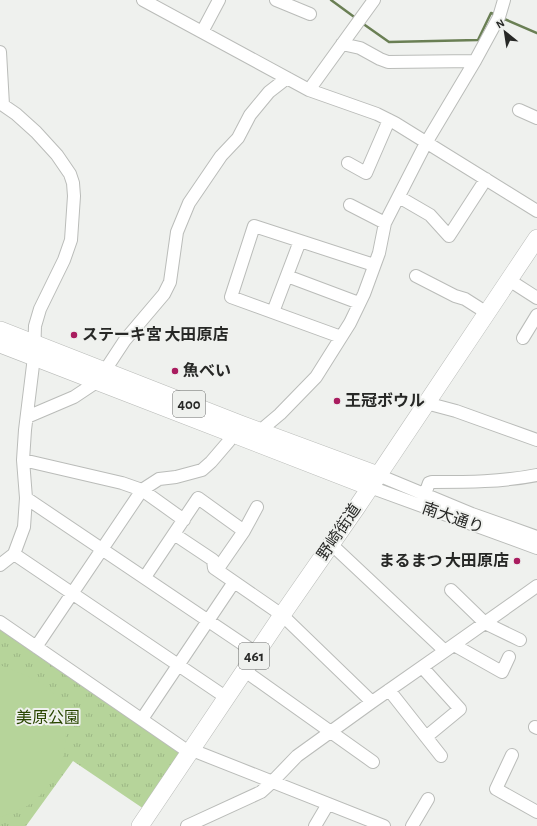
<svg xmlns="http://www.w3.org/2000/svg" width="537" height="826" font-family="'Alegreya Sans','Noto Sans JP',sans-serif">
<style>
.grass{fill:url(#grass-tufts)}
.garden{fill:#b6d49a}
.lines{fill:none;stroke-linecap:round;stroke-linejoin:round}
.stream{stroke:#6a7f54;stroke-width:2.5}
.minor-casing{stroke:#babcb9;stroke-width:14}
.highway-casing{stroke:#babcb9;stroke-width:18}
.minor{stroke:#fff;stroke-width:12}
.highway{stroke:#fff;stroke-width:17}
.poi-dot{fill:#a91d5f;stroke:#eff1ee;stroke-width:1.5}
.labels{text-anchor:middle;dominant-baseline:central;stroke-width:4;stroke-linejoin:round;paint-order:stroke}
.shield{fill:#eff1ee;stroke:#636462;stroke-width:1}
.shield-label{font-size:15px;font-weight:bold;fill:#272826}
.poi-label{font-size:16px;font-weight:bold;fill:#272826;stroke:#eff1ee;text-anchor:start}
.street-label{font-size:16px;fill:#272826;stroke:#eff1ee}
.park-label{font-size:16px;fill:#2a4601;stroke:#eff1ee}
</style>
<defs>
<pattern id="grass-tufts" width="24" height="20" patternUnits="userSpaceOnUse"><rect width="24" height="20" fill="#b6d49a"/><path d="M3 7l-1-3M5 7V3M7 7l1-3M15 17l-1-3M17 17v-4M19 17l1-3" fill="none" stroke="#9cb685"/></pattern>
</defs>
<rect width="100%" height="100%" fill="#eff1ee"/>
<path class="grass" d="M0,626L181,754L144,809L73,761L26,826H0Z"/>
<path class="garden" d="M0,665C16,672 42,680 53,693C68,710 69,743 61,763C56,776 46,791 35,800C25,809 12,813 0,817Z"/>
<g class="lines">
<path class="stream" d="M331,0L357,19
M502,18L537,33
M362,23L389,42L478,40L491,13L496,15"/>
<defs>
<path id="minor" d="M143,0L309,90L377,114L395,123L537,211
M276,0L310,14
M202,32L219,0
M342,44L360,48L380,59L388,62L475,61
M0,52L3,105
M309,90L374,0
M0,103L16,114L36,132L57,155L70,174L73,183L74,196L71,240L64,260L40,309L35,326L34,357L25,430L23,460L26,498L24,527L14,554L0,565
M519,110L537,118
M348,163L366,173L389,120
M399,197L430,215L449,236L486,179
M350,205L385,223
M287,276L359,303
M416,276L455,296L465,299L487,313
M509,280L537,298
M273,312L300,241
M341,337L231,297L254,226L374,265
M523,338L537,315
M426,403L456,411L537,440
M27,417L74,397L98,381L125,340L164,294L170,282L177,232L189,203L221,156L238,138L250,115L269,92L287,78
M261,430L280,414L316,377L350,323L364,294L379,253L385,223L426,143L475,61L499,17L504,0
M23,460L122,483L142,490L184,520
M378,475L472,514L537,537
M370,487L537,548
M425,494L429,483L432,482C467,482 502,482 537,475
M26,498L256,653
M174,534L213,560L214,568L282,615L372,702
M331,544L445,651
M14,554L227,698
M217,570L244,531L257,507
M145,577L198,498L244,531
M451,590L485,623L520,640
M0,622L183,748L192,750L384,826
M454,645L502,672L509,657
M36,647L142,490L159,479L176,477L202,470L211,462L229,441L232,433
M422,667L460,709L426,737
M245,671L373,762
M389,690L441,756
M142,719L234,582
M535,727L537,728
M512,755L496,789L537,812
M187,826L261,792L272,782L297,756L372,702L445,651L537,586
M315,826L328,804
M412,826L428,799"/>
<path id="highway" d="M0,330L240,424L378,475
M0,344L370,487
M140,826L282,615L357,507L537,238"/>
</defs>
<use href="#minor" class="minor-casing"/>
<use href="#highway" class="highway-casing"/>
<use href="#minor" class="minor"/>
<use href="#highway" class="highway"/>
</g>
<g class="poi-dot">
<circle cx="74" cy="335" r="4"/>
<circle cx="175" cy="371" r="4"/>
<circle cx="337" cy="401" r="4"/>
<circle cx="517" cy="561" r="4"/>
</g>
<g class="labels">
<g class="shield">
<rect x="173" y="391" width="32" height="26" rx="3"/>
<rect x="239" y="643" width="30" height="26" rx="3"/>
</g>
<g class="shield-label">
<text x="189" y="404">400</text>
<text x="254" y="656">461</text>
</g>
<g class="poi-label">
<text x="82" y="335">ステーキ宮 大田原店</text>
<text x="183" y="371">魚べい</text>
<text x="345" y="401">王冠ボウル</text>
<text x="509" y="561" text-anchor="end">まるまつ 大田原店</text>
</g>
<g class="street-label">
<text transform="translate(453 518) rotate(19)">南大通り</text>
<text transform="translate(339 532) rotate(-56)">野崎街道</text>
</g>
<g class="park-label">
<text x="48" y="718">美原公園</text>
</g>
</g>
<g transform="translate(505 32) rotate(330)" stroke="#eff1ee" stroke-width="3" paint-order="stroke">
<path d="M0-3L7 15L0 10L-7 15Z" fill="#272826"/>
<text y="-6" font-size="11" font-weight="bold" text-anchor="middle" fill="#272826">N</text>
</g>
</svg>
